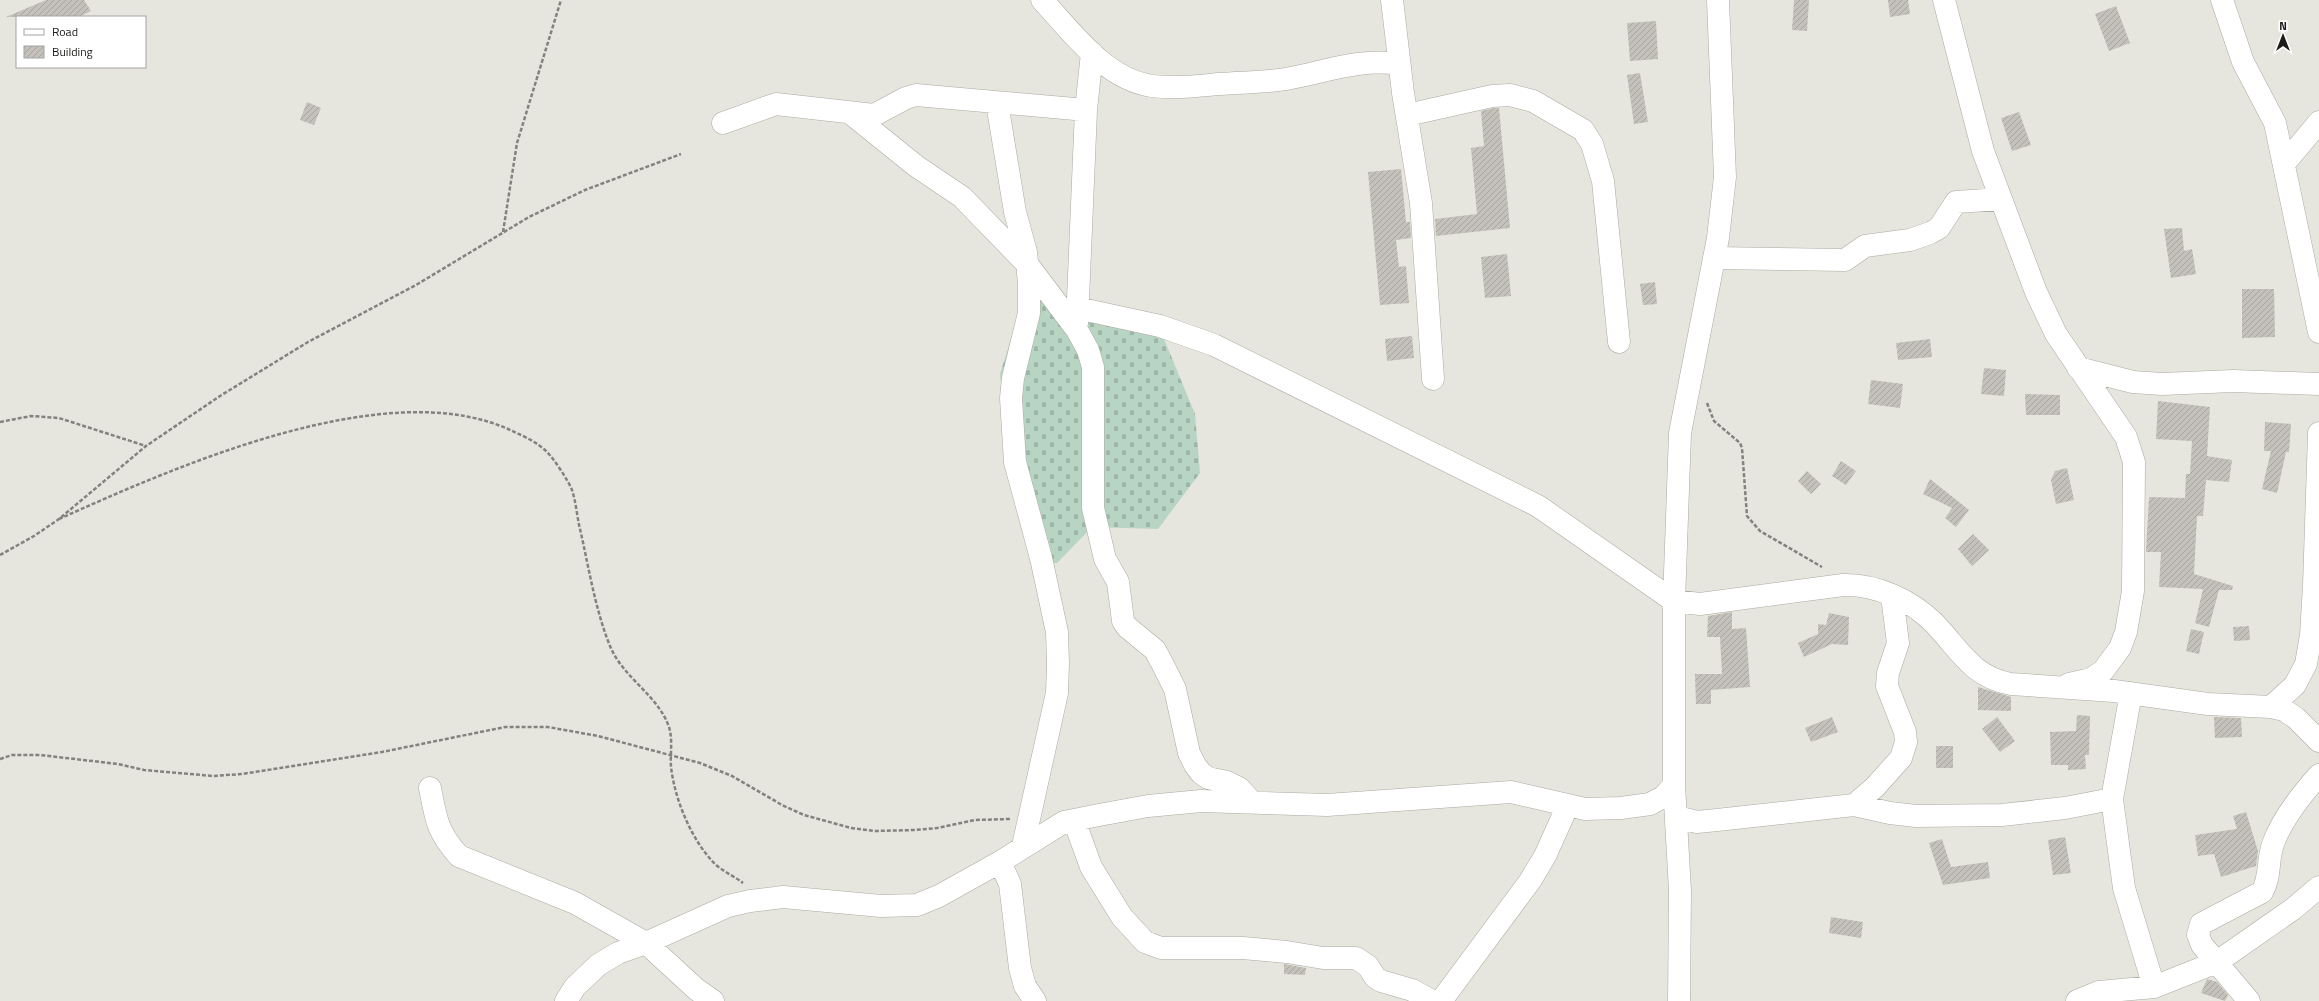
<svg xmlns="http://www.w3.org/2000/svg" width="2319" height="1001" font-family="'Titillium Web',sans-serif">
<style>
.cemetery{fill:url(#cemetery-stones)}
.building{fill:url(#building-hatch)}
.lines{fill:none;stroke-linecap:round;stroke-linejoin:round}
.minor-casing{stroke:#abaaa3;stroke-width:23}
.path{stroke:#83827e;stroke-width:2.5;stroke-dasharray:4 2;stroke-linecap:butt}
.minor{stroke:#fff;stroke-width:22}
</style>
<defs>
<pattern id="cemetery-stones" width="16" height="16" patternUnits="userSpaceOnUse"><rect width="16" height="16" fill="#b8d5c3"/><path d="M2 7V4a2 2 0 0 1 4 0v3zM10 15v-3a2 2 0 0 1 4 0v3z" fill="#9eb6a7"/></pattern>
<pattern id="building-hatch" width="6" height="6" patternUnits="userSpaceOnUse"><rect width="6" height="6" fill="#c3c1ba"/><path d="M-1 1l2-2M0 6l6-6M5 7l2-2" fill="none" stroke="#a7a59f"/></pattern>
</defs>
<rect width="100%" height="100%" fill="#e6e5de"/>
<path class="cemetery" d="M1074,295L1159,327L1195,414L1200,473L1158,529L1092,527L1057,563H1050L1011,478L1000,374L1020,310L1035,301Z"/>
<path class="building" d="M46,0H84L91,11L79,17H6Z
M1794,0H1809L1807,31L1792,30Z
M1888,0H1908L1910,14L1890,17Z
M2116,6L2130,43L2109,51L2095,14Z
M1656,21L1658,59L1630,61L1627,23Z
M1640,73L1648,122L1634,124L1627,75Z
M307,102L321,108L314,125L300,120Z
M1494,108H1499L1510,228L1436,236L1435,219L1477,214L1471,148L1484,146L1481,111Z
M2019,112L2031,145L2012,151L2001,118Z
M1401,169L1406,222H1410L1411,238L1396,240L1399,267L1406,266L1409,303L1380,305L1368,172Z
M2182,228L2184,251L2192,249L2196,274L2171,278L2164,229Z
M1507,254L1511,296L1485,298L1481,257Z
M1655,282L1657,304L1643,305L1640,284Z
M2242,289H2274L2275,337L2242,338Z
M1412,336L1414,358L1387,361L1385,339Z
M1930,339L1932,357L1898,360L1896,343Z
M1984,368L2006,370L2004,396L1981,394Z
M1871,380L1903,384L1900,408L1868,404Z
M2025,394L2060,395V415H2026Z
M2158,401L2210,407L2207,456L2232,460L2229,482L2206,480L2203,516H2197L2194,574L2233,586L2232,590H2219L2209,627L2195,623L2203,589L2159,587L2161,552H2146L2149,497L2185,498L2186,474H2190L2192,441L2156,439Z
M2265,422L2291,424L2289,452H2286L2277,493L2262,489L2271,451H2264Z
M1841,461L1856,471L1846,485L1832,476Z
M2067,468L2074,500L2056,504L2051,480L2055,471Z
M1807,471L1821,484L1811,494L1798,481Z
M1930,479L1969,510L1956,527L1945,518L1952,508L1923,494Z
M1973,534L1989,550L1972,566L1958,549Z
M1732,612V629L1746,628L1750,687L1711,690V704H1696L1695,674H1722L1720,637H1707L1708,616Z
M1829,613L1849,617L1848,645L1832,644L1804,657L1798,643L1818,634V624L1826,625Z
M2249,626L2250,640L2234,641L2233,627Z
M2191,629L2204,632L2199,654L2186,651Z
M1978,687L2011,697V711L1978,710Z
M2077,715L2090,716L2089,755H2085L2086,769L2068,770V765H2051L2050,732L2076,731Z
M1832,717L1838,732L1811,742L1805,728Z
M1997,717L2015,741L2000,752L1982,729Z
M2214,717L2241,718L2242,737L2215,738Z
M1936,746H1953V768H1936Z
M2246,812L2258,851L2256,866L2221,877L2214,854L2198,856L2195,835L2237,829L2233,816Z
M2065,837L2071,873L2053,875L2048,840Z
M1942,839L1951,867L1988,862L1990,878L1943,885L1929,843Z
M1831,917L1863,922L1861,938L1829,933Z
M1284,964L1306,968L1305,975L1284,974Z
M2207,979L2217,982L2228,995L2225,1001L2201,993Z"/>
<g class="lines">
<defs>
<path id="minor" d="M1042,0C1073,33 1105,79 1152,86C1174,89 1197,86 1219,84C1242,82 1268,83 1291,78C1327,71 1362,58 1399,64
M1392,0L1403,93L1421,203L1433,379
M1944,0L1983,151L2036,292L2056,334L2126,437L2134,462L2133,591L2126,632L2120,648L2103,671L2091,679L2069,684
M2222,0L2243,62L2275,123L2319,332
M997,103L1015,212L1026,252L1029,283V313L1013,378L1011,398L1015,462L1041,558L1057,632L1058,663L1057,693L1023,846
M849,112L916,166L962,197L1028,265L1077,330L1088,350L1093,367V508L1105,559L1118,582L1123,621L1127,627L1155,650L1163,665L1175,689L1189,753L1195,765L1201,773L1208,778L1227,782L1239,788L1252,802
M1407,115L1492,96L1510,95L1533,101L1583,130L1592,144L1603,181L1619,342
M723,123L776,104L874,115L906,98L916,95L1086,110
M2284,164L2319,122
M1714,258L1845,260L1865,246L1910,240L1930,233L1939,228L1956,202L2001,199
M1077,308L1160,326L1214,345L1538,506L1674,601L1700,604L1843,585C1876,584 1911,600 1934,623C1960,650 1972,677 2011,684L2114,691L2208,704L2271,707L2284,710L2296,718L2319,741
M1077,323L1086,110L1092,53
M2078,368L2133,382L2162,384L2233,381L2319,384
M2131,693L2112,799L2124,888L2154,987
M2271,707L2295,685L2306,664L2311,635L2314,586L2319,433
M430,788C436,819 437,832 459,856L575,903L646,943L696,989L713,1001
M1854,805L1890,813L1916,816L2002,815L2065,808L2112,799
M1677,817L1697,822L1717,820L1854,805L1875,787L1901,758L1906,742L1905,732L1887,686L1888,673L1898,643L1892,596
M1074,820L1091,867L1122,917L1145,942L1161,948H1243L1287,952L1323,958H1356L1368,966L1375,977L1381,981L1412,990L1432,1001
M1000,862L1010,884L1020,968L1025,986L1035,1001
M566,1001L575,987L598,965L618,953L646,943L728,906L750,901L783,897L881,906L917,905L939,896L1000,862L1064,822L1099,815L1148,806L1201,801L1327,805L1511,792L1585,809L1621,808L1650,804L1663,797L1674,785
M1441,1001L1530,881L1545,856L1568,805
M1679,1001L1680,891L1674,785V601L1680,433L1718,238L1725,177L1718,0
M2077,1001L2099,992L2154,987L2217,962L2293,909L2319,887
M2249,1001L2202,945L2198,935L2201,924L2262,892C2271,877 2267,861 2273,844C2282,819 2301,795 2319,775"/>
</defs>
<use href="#minor" class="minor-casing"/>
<path class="path" d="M503,232L517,143L561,0
M1707,403L1714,421L1740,443L1742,448L1747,516L1760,531L1822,567
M0,422L31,416L59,418L146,446
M59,519C175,467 384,374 508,429C521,435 536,441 547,452C554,459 568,480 572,490C576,502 577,517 580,529C589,568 595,609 610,646C623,678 658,695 669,727C673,740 670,754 671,767C675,800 691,839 714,863C722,871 734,876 743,883
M0,555L34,536L59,519L146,446L220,396L308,342L416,285L529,217L585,190L681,154
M0,759L12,755H40L118,764L144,770L213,776L242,774L382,752L505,727H548L598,736L700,763L732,776L782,805L804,815L851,828L874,831L915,830L937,828L975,820L1010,819"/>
<use href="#minor" class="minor"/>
</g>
<rect x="16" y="16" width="130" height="52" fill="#ffffff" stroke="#a5a4a3"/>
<rect x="24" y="29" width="20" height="6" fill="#ffffff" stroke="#a5a4a3"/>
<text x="52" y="36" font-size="12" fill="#1d1c1a">Road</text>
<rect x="24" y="46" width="20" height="12" fill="url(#building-hatch)" stroke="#a5a4a3"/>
<text x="52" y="56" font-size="12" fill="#1d1c1a">Building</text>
<g transform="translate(2283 36)" stroke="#ffffff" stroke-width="3" paint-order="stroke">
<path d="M0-3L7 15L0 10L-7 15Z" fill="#1d1c1a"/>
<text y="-6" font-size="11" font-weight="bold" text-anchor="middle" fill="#1d1c1a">N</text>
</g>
</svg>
